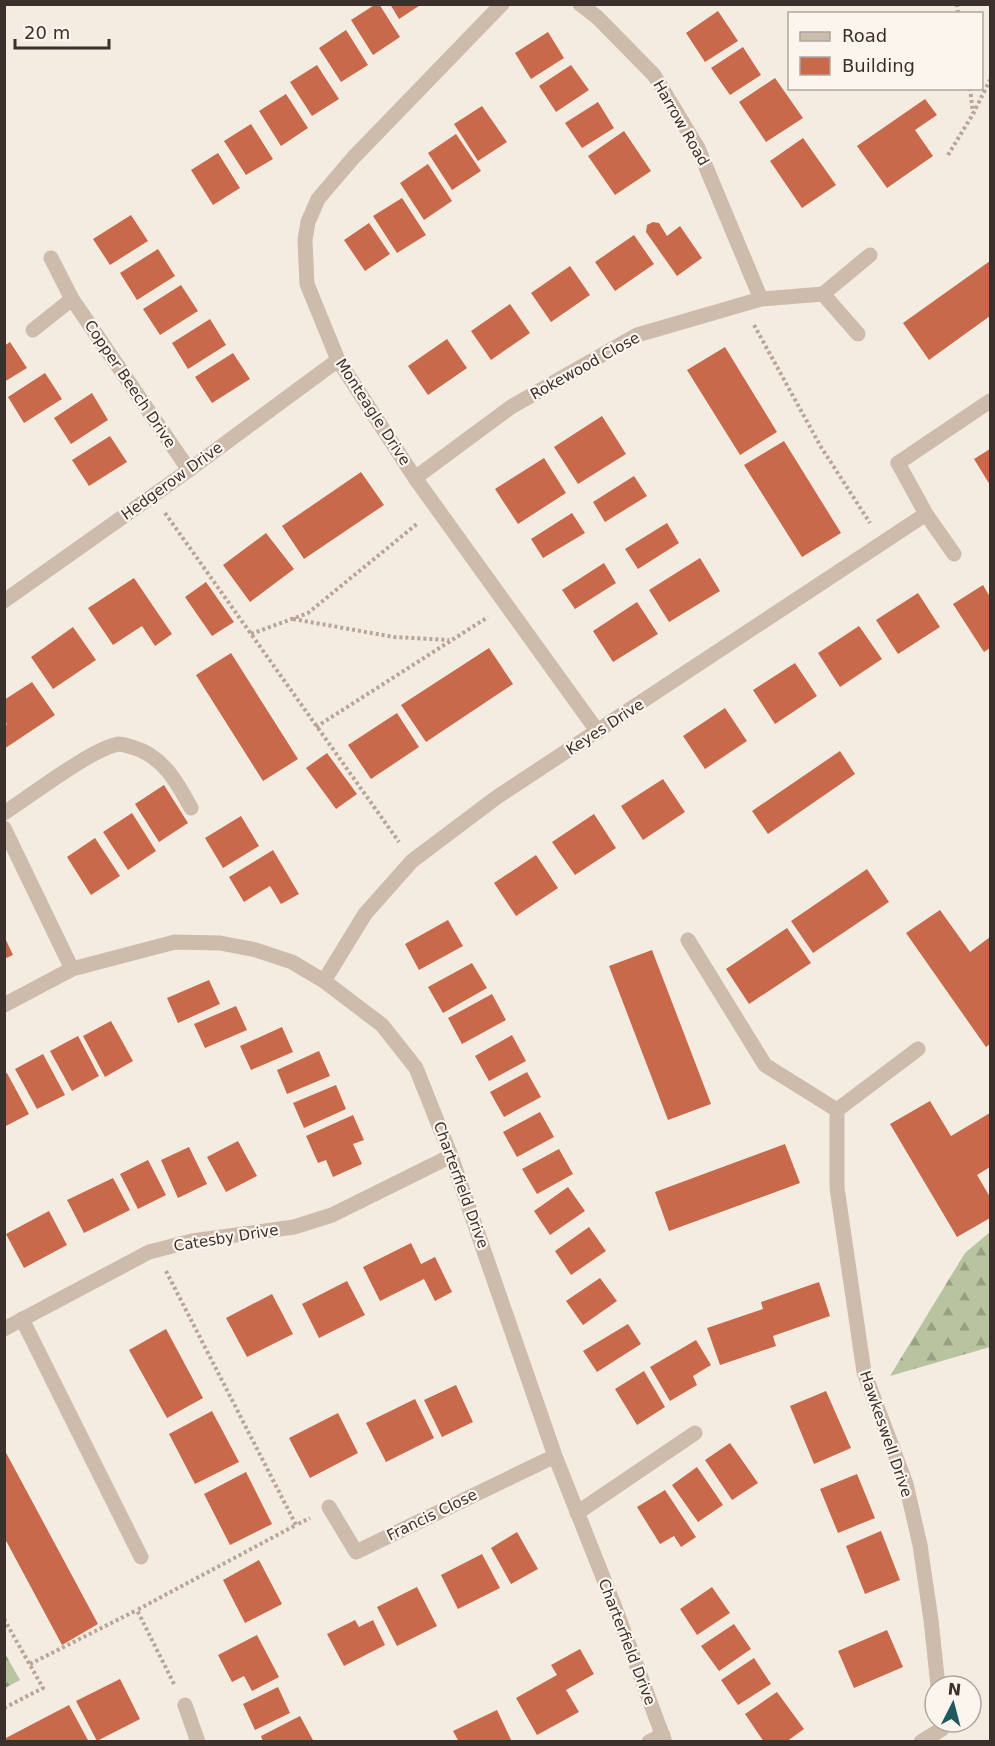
<svg xmlns="http://www.w3.org/2000/svg" width="995" height="1746" font-family="'DejaVu Sans',sans-serif">
<style>
.forest{fill:url(#forest-firs)}
.building{fill:#c8694b}
.lines{fill:none;stroke-linecap:round;stroke-linejoin:round}
.path{stroke:#b9a596;stroke-width:4;stroke-dasharray:3 3;stroke-linecap:butt}
.service{stroke:#cdbbac;stroke-width:15}
.minor{stroke:#cdbbac;stroke-width:15}
.labels{text-anchor:middle;dominant-baseline:central;stroke-width:4.5;stroke-linejoin:round;paint-order:stroke}
.street-label{font-size:15px;fill:#3b302b;stroke:#fbf5ee}
</style>
<defs>
<pattern id="forest-firs" width="22" height="20" patternUnits="userSpaceOnUse" patternTransform="scale(1.5)"><rect width="22" height="20" fill="#b8c4a0"/><path d="M5 1l3.5 6h-7zM16 11l3.5 6h-7z" fill="#97a083"/></pattern>
</defs>
<rect width="100%" height="100%" fill="#f4ebe1"/>
<path class="forest" d="M990,1232V1347L890,1376L965,1253Z
M4,1652L20,1680L5,1688H4Z"/>
<path class="building" d="M376,4H379L400,37L373,55L351,20Z
M390,4H422L399,19Z
M718,11L738,41L705,62L686,33Z
M346,30L368,65L341,82L319,48Z
M548,32L564,58L531,79L515,53Z
M743,47L761,75L730,95L711,68Z
M317,65L339,99L312,116L290,82Z
M571,65L589,90L556,112L539,86Z
M775,78L803,118L766,142L739,102Z
M286,94L308,128L281,146L259,111Z
M925,99L937,115L915,130L933,156L887,188L857,146Z
M598,102L614,128L582,148L565,123Z
M482,106L507,142L478,161L454,124Z
M251,124L273,159L246,175L224,141Z
M624,131L651,171L615,195L588,156Z
M456,134L481,171L452,190L428,153Z
M803,138L836,185L802,208L770,161Z
M218,153L240,188L213,205L191,170Z
M428,164L452,201L424,220L400,183Z
M402,198L426,235L397,253L373,216Z
M131,215L148,241L110,265L93,239Z
M653,222L659,223L667,236L680,226L702,258L677,276L646,232L647,225Z
M369,223L390,254L365,271L344,240Z
M634,235L654,264L615,291L595,262Z
M158,249L175,276L137,300L120,273Z
M990,261V316L929,360L903,323Z
M570,266L590,295L551,322L531,293Z
M181,285L198,311L160,335L143,309Z
M510,304L530,333L491,360L471,331Z
M210,319L226,345L188,369L172,343Z
M447,339L467,368L428,395L408,366Z
M10,342L27,368L4,382V346Z
M725,347L777,432L740,455L687,370Z
M233,353L250,379L212,403L195,377Z
M45,373L62,399L24,423L8,397Z
M92,393L108,420L71,444L54,418Z
M602,416L626,454L578,484L554,447Z
M110,436L127,462L89,486L72,460Z
M784,441L841,533L802,557L744,465Z
M990,449V485L974,459Z
M544,458L566,493L518,524L495,489Z
M361,472L384,505L304,559L282,526Z
M634,476L647,496L605,522L593,502Z
M572,513L585,533L543,558L531,539Z
M667,523L679,543L638,569L625,549Z
M266,533L294,569L250,602L223,565Z
M700,558L720,591L669,622L649,590Z
M604,563L616,583L575,609L562,590Z
M134,578L172,634L155,646L142,626L113,645L88,608Z
M206,582L234,622L212,636L185,597Z
M983,585L990,597V648L984,652L953,604Z
M918,593L940,627L898,654L876,620Z
M637,602L658,634L613,662L593,631Z
M859,626L882,659L840,687L818,653Z
M73,627L96,660L53,689L31,657Z
M489,648L513,684L426,742L401,705Z
M231,653L298,759L263,781L196,675Z
M795,663L817,696L775,724L753,690Z
M32,682L55,715L4,749V726L7,724L4,720V700Z
M725,708L747,741L705,769L683,736Z
M397,713L419,747L371,779L348,745Z
M840,751L855,774L768,834L752,811Z
M327,753L357,794L336,809L306,768Z
M663,779L685,812L643,840L621,806Z
M164,785L188,823L159,842L135,804Z
M132,813L156,851L128,870L103,832Z
M594,814L616,848L575,875L552,842Z
M241,816L259,846L223,868L205,838Z
M95,838L120,876L91,895L67,857Z
M273,850L299,894L281,904L270,886L244,902L229,877Z
M536,855L558,888L516,916L494,883Z
M867,869L889,902L813,953L791,921Z
M940,910L970,952L990,937V982L989,983L990,986V1044L986,1047L906,933Z
M448,920L463,946L419,970L405,944Z
M787,928L811,963L749,1004L726,969Z
M4,936L13,955L4,959Z
M652,950L711,1104L668,1120L609,966Z
M472,963L487,988L443,1013L428,987Z
M209,980L220,1004L178,1023L167,998Z
M492,994L506,1020L462,1044L448,1018Z
M236,1006L247,1030L205,1048L194,1024Z
M111,1021L133,1061L105,1077L83,1036Z
M282,1027L293,1052L251,1070L240,1046Z
M512,1035L526,1061L489,1081L475,1056Z
M78,1036L99,1076L72,1091L50,1051Z
M319,1051L330,1076L287,1094L277,1070Z
M43,1054L65,1095L37,1109L15,1069Z
M527,1072L541,1097L504,1117L490,1092Z
M7,1073L29,1114L4,1127V1074Z
M336,1085L346,1109L304,1128L293,1103Z
M930,1101L951,1136L990,1113V1167L977,1175L990,1197V1218L957,1237L890,1124Z
M540,1112L554,1137L517,1157L503,1132Z
M353,1115L364,1140L353,1144L362,1164L333,1177L326,1160L318,1163L306,1136Z
M238,1141L257,1176L226,1192L207,1157Z
M785,1144L800,1183L669,1231L655,1192Z
M189,1147L207,1184L178,1198L161,1160Z
M559,1149L573,1174L537,1194L522,1169Z
M148,1160L166,1195L138,1209L120,1174Z
M113,1178L130,1210L84,1233L67,1200Z
M568,1187L585,1211L550,1235L534,1211Z
M49,1211L67,1245L24,1268L6,1234Z
M589,1227L606,1251L571,1275L555,1251Z
M411,1243L421,1264L435,1257L452,1292L435,1301L424,1279L380,1301L363,1267Z
M600,1278L617,1301L583,1325L566,1301Z
M347,1281L365,1315L319,1338L302,1304Z
M819,1282L830,1316L773,1336L776,1346L720,1365L707,1328L763,1309L761,1302Z
M272,1294L293,1334L247,1357L226,1318Z
M628,1324L641,1344L597,1372L583,1351Z
M166,1329L203,1398L167,1418L129,1350Z
M696,1340L711,1365L693,1376L697,1385L670,1401L650,1367Z
M644,1371L665,1407L637,1425L615,1389Z
M456,1385L473,1422L442,1437L424,1400Z
M826,1391L851,1448L814,1464L790,1406Z
M415,1399L434,1438L386,1462L366,1423Z
M212,1411L239,1462L195,1484L169,1434Z
M338,1413L358,1453L310,1478L289,1438Z
M730,1443L758,1483L732,1500L705,1460Z
M4,1449L98,1624L62,1645L4,1537Z
M697,1467L723,1505L698,1522L672,1485Z
M246,1472L272,1524L230,1545L204,1494Z
M857,1474L875,1518L838,1533L820,1489Z
M665,1490L696,1537L681,1547L674,1536L660,1544L637,1507Z
M881,1531L900,1580L865,1594L846,1546Z
M517,1532L538,1569L511,1584L491,1548Z
M482,1554L500,1588L458,1609L441,1575Z
M259,1560L282,1604L245,1623L223,1580Z
M417,1587L437,1626L397,1646L377,1607Z
M712,1587L730,1613L697,1635L680,1609Z
M355,1620L359,1627L373,1620L385,1645L344,1666L327,1634Z
M734,1624L751,1649L719,1671L701,1646Z
M887,1630L903,1667L854,1688L838,1651Z
M257,1635L279,1677L252,1691L244,1676L232,1682L218,1655Z
M580,1649L594,1674L566,1690L579,1712L537,1735L516,1698L557,1675L551,1665Z
M754,1658L771,1684L738,1705L721,1680Z
M120,1679L140,1719L97,1741L76,1701Z
M278,1687L290,1713L255,1730L243,1704Z
M777,1692L804,1729L786,1742H764L745,1714Z
M69,1705L89,1742H4V1739Z
M497,1710L512,1742H459L453,1731Z
M300,1716L314,1742H263L261,1736Z"/>
<g class="lines">
<path class="path" d="M957,4L958,14
M970,88L973,113
M948,155L973,114L990,80
M754,325L821,447L870,523
M165,513L399,842
M293,619L394,637L449,640
M251,634L308,613L418,523
M316,727L488,617
M166,1271L296,1525L310,1518
M4,1619L43,1688L4,1708
M30,1664L137,1610
M174,1684L137,1610L296,1525"/>
<path class="service" d="M898,463L990,401
M4,813C29,797 94,747 119,744C123,744 128,746 132,747C163,756 177,782 191,808
M22,1319L141,1557
M577,1513L695,1433"/>
<path class="minor" d="M502,4L353,158L318,199L308,222L305,240L307,284L338,360L415,478L598,732
M580,4L597,17L654,75L698,148L761,299
M51,258L72,299L189,470
M823,294L858,334
M33,330L72,299
M898,463L926,514L954,554
M415,478L511,407L637,335L761,299L823,294L870,255
M4,601L189,470L338,360
M4,828L72,969
M688,940L765,1065L837,1110L918,1049
M324,981L365,914L412,861L497,797L926,514
M4,1005L72,969L175,942L220,943L256,950L292,962L324,981L382,1025L416,1068L451,1156L555,1456L616,1610L665,1742
M837,1110V1188L864,1372L906,1484L920,1545L931,1620L938,1686
M4,1329L149,1252L192,1241L294,1227L332,1215L451,1156
M329,1507L356,1552L555,1456
M185,1705L198,1742
M649,1742L663,1735
M921,1742L942,1729V1722"/>
</g>
<g class="labels">
<g class="street-label">
<text transform="translate(681 123) rotate(60)">Harrow Road</text>
<text transform="translate(585 366) rotate(-29)">Rokewood Close</text>
<text transform="translate(130 384) rotate(56)">Copper Beech Drive</text>
<text transform="translate(373 412) rotate(57)">Monteagle Drive</text>
<text transform="translate(172 481) rotate(-36)">Hedgerow Drive</text>
<text transform="translate(605 727) rotate(-33)">Keyes Drive</text>
<text transform="translate(461 1185) rotate(70)">Charterfield Drive</text>
<text transform="translate(226 1238) rotate(-9)">Catesby Drive</text>
<text transform="translate(886 1434) rotate(71)">Hawkeswell Drive</text>
<text transform="translate(432 1515) rotate(-26)">Francis Close</text>
<text transform="translate(627 1642) rotate(69)">Charterfield Drive</text>
</g>
</g>
<rect width="995" height="1746" fill="none" stroke="#3b302b" stroke-width="12"/>
<rect x="788" y="12" width="195" height="78" fill="#fbf5ee" stroke="#aea6a0" stroke-width="1.5"/>
<rect x="800" y="32" width="30" height="9" fill="#cdbbac" stroke="#aea6a0" stroke-width="1.5"/>
<text x="842" y="42" font-size="18" fill="#3b302b">Road</text>
<rect x="800" y="57" width="30" height="18" fill="#c8694b" stroke="#aea6a0" stroke-width="1.5"/>
<text x="842" y="72" font-size="18" fill="#3b302b">Building</text>
<g transform="translate(953 1704) rotate(6)"><circle r="28" fill="#fbf5ee" stroke="#aea6a0" stroke-width="1.5"/>
<path d="M0-4.5L10 22L0 15L-10 22Z" fill="#1f5a5e"/>
<text y="-9" font-size="16" font-weight="bold" text-anchor="middle" fill="#3b302b">N</text>
</g>
<path d="M15 39v9h94v-9" fill="none" stroke="#3b302b" stroke-width="3"/>
<text x="24" y="39" font-size="18" fill="#3b302b" stroke="#fbf5ee" stroke-width="4.5" paint-order="stroke">20 m</text>
</svg>
